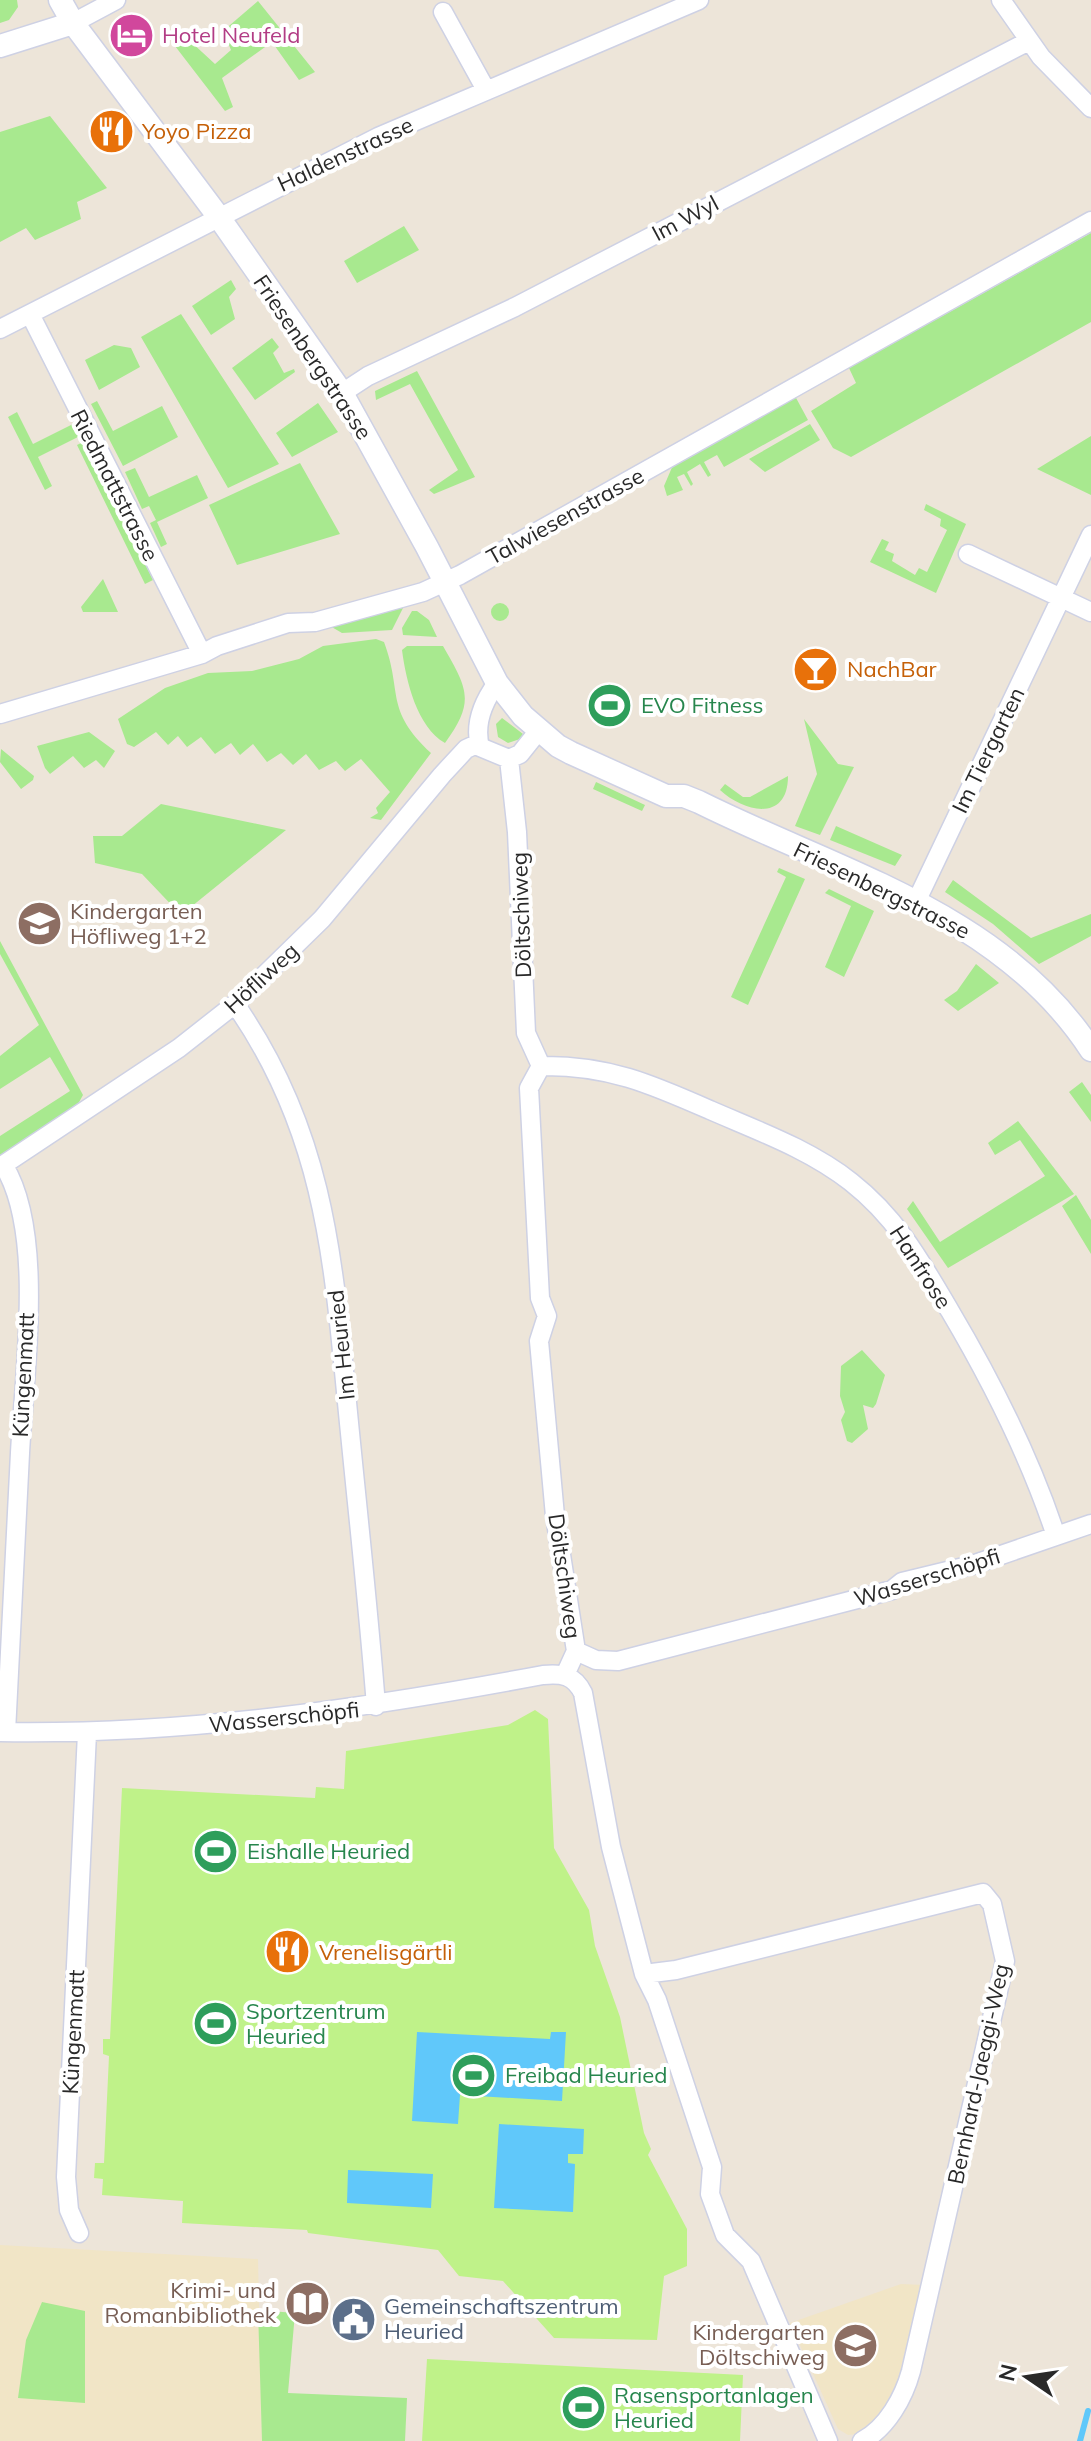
<svg xmlns="http://www.w3.org/2000/svg" width="1091" height="2441" font-family="Mulish,sans-serif">
<style>
.education{fill:#f1e5c6}
.green{fill:#a8e98f}
.pitch{fill:#bff289}
.water{fill:#60c8fa}
.lines{fill:none;stroke-linecap:round;stroke-linejoin:round}
.stream{stroke:#60c8fa;stroke-width:6}
.minor-casing{stroke:#ced1e4;stroke-width:21}
.tertiary-casing{stroke:#ced1e4;stroke-width:25}
.minor{stroke:#fff;stroke-width:18}
.tertiary{stroke:#fff;stroke-width:22}
.labels{text-anchor:middle;dominant-baseline:central;stroke-width:8;stroke-linejoin:round;paint-order:stroke}
.hotel-label{font-size:22px;fill:#b23c85;stroke:#fff;text-anchor:start}
.food-label{font-size:22px;fill:#c56008;stroke:#fff;text-anchor:start}
.street-label{font-size:22px;fill:#292929;stroke:#fff}
.leisure-label{font-size:22px;fill:#27864d;stroke:#fff;text-anchor:start}
.education-label{font-size:22px;fill:#785e54;stroke:#fff;text-anchor:end}
.service-label{font-size:22px;fill:#4e5e75;stroke:#fff;text-anchor:start}
</style>
<rect width="100%" height="100%" fill="#ede5d9"/>
<path class="education" d="M0,2245L258,2259L262,2441H0Z
M901,2284L925,2285L902,2384L873,2424L857,2434L848,2435L838,2429L790,2323Z"/>
<path class="green" d="M0,0H17L18,7L9,20L0,23Z
M258,1L315,72L299,80L272,42L222,78L233,107L225,111L175,46L189,40L215,64L231,50L223,31Z
M50,116L107,188L77,202L81,219L35,240L26,228L0,242V132Z
M404,226L419,250L357,283L344,261Z
M1091,233V322L851,457L833,448L811,411L856,383L849,368Z
M231,280L236,289L229,297L235,319L211,335L192,306Z
M181,314L279,464L228,488L141,337Z
M272,338L279,347L273,353L284,373L294,369L295,372L255,400L232,368Z
M114,345L131,348L140,367L99,390L85,360Z
M417,371L475,477L434,494L429,490L458,470L410,384L376,400L375,391Z
M795,396L808,420L724,467L717,455L704,462L711,475L708,477L700,464L687,472L693,484L691,486L684,474L677,477L683,490L667,496L664,486L673,465Z
M97,401L113,431L162,406L178,437L123,466L91,404Z
M318,403L338,432L292,457L276,433Z
M17,412L33,444L73,424L80,436L38,457L52,486L45,490L8,417Z
M810,424L820,440L765,472L749,459Z
M1091,436V495L1037,469Z
M85,441L153,580L145,584L77,445Z
M300,463L340,534L237,565L209,505Z
M135,468L149,497L197,475L208,498L157,522L167,544L161,547L150,523L156,520L149,506L142,509L125,472Z
M926,504L966,524L936,593L870,562L882,539L889,542L885,550L894,554L892,561L915,575L919,568L927,572L947,530L940,526L941,519L924,510Z
M103,579L118,612H83L81,607Z
M491 612a9 9 0 1 1 18 0a9 9 0 1 1-18 0Z
M405,604L392,630L342,633L330,626Z
M412,611H417L429,620L437,637L403,635L402,628Z
M376,639L384,642C403,693 384,709 431,753L381,820L370,818L378,813L376,808L390,792L361,759L345,771L336,761L319,770L306,754L293,765L281,753L267,762L253,744L240,755L231,743L215,754L201,737L187,747L178,736L168,745L156,732L134,747L127,744L118,719L165,688L208,673L252,671L299,659L323,646Z
M407,646H443C467,688 476,701 445,743C417,727 406,681 402,650Z
M502,718L523,734L520,739L508,743L498,737L496,724Z
M804,719L838,764L854,767L820,835L795,826L817,774Z
M89,732L115,751L104,768L96,760L84,768L73,756L50,774L45,768L37,746Z
M1,749L34,776L33,780L21,789L0,762Z
M788,776C788,822 745,813 720,790L725,784L743,797H750Z
M596,782L645,805L642,811L593,789Z
M161,804L286,830L181,915L142,874L95,863L93,836H122Z
M836,826L902,855L895,866L830,840Z
M779,868L805,879L748,1005L731,997L786,877L777,872Z
M953,880L1031,938L1091,914V936L1039,964L993,924L945,892Z
M829,889L874,911L844,977L825,967L851,906L825,893Z
M0,941L83,1095L78,1104L0,1156V1136L70,1091L50,1057L0,1089V1056L39,1025L0,954Z
M976,964L999,983L958,1011L944,1000L957,991Z
M1082,1082L1091,1095V1122L1069,1092Z
M1018,1121L1074,1194L948,1268L907,1209L913,1201L940,1242L1045,1176L1020,1140L995,1155L988,1143Z
M1076,1195L1091,1220V1254L1062,1206Z
M862,1350L885,1375L876,1404L873,1408L863,1405L868,1429L852,1443L847,1441L841,1420L845,1412L840,1396L841,1366Z
M42,2302L85,2311V2403L18,2398L26,2340Z
M258,2310L295,2313L288,2393L407,2398L405,2441H262Z"/>
<path class="pitch" d="M535,1710L548,1719L554,1848L589,1910L595,1946L620,2017L644,2133L651,2149L648,2155L687,2229V2266L664,2276L657,2340L554,2338L503,2281L459,2276L438,2250L308,2233L307,2230L182,2223L183,2201L102,2195L103,2179L94,2178L95,2163H104L109,2056L103,2054V2039H110L122,1788L315,1798L316,1787L344,1789L346,1751L508,1725Z
M427,2359L743,2375L740,2441H422Z"/>
<path class="water" d="M417,2032L550,2039L551,2032H566L562,2101L460,2095L458,2124L412,2121Z
M499,2124L584,2129L583,2154H568V2163L575,2164L573,2212L494,2208Z
M348,2170L433,2174L431,2208L347,2203Z"/>
<g class="lines">
<path class="stream" d="M1080,2441L1088,2411"/>
<defs>
<path id="minor" d="M1001,0L1041,57L1091,108
M443,12L486,90
M73,23L116,0
M30,314L202,654
M0,329L378,137L699,0
M342,393L368,376L515,307L1029,41
M968,554L1091,612
M497,683C483,702 474,724 480,747L509,759L520,754L540,729
M0,714L202,654L217,646L288,623L315,622L423,592L460,575L1091,221
M509,759L517,832L526,1033L541,1066L529,1088L540,1298L547,1316L539,1341L555,1516L576,1651L565,1675
M916,902L1091,535
M235,1004C330,1140 334,1275 350,1433C359,1524 369,1615 376,1706
M541,1066C608,1065 651,1084 710,1110C758,1131 809,1149 851,1182C897,1218 921,1262 950,1311C992,1382 1030,1457 1056,1536
M4,1166C45,1233 24,1374 20,1453C15,1546 10,1639 6,1732
M0,1167L179,1048L235,1004L322,919L442,775L466,749L479,743
M576,1651L596,1660L618,1661L892,1590L902,1582L972,1565L1091,1524
M0,1732C184,1735 362,1709 543,1675C562,1673 574,1675 583,1693L611,1847L644,1974L657,2000L712,2167L710,2194L725,2235L751,2261L828,2441
M644,1974L676,1970L983,1893L992,1904L1005,1961L911,2371C904,2397 887,2428 862,2441
M79,2233L69,2210L66,2177L87,1733"/>
<path id="tertiary" d="M60,0L73,23L218,216L342,393L427,547L497,683L523,716L558,746L571,753L666,796H684L699,802C837,871 1002,913 1091,1050
M0,46L73,23"/>
</defs>
<use href="#minor" class="minor-casing"/>
<use href="#tertiary" class="tertiary-casing"/>
<use href="#minor" class="minor"/>
<use href="#tertiary" class="tertiary"/>
</g>
<defs>
<symbol id="hotel-disc" viewBox="-11 -11 22 22"><circle r="9.5" fill="#d1479c" stroke="#fff"/><path d="M-6-4.5h1.5V1H6V5H4.5V3h-9V5H-6ZM-4 0a1.8 1.8 0 1 1 3.6 0ZM.5 0V-2.5h3Q6-2.5 6 0Z" fill="#fff"/></symbol>
<symbol id="restaurant-disc" viewBox="-11 -11 22 22"><circle r="9.5" fill="#e8710a" stroke="#fff"/><path d="M-5-6h1v4h1v-4h1v4h1v-4h1v5L-1.5 .5V6h-2V.5L-5-1ZM5-6V6H3V1.5H1.5Q1.5-4 5-6Z" fill="#fff"/></symbol>
<symbol id="bar-disc" viewBox="-11 -11 22 22"><circle r="9.5" fill="#e8710a" stroke="#fff"/><path d="M-6-5H6L.8 .8V4.5H3.5V6h-7V4.5H-.8V.8Z" fill="#fff"/></symbol>
<symbol id="stadium-disc" viewBox="-11 -11 22 22"><circle r="9.5" fill="#2e9e5b" stroke="#fff"/><path d="M0-5a6.5 5 0 1 0 0 10a6.5 5 0 1 0 0-10ZM-3.5-1.8h7v3.6h-7Z" fill="#fff"/></symbol>
<symbol id="school-disc" viewBox="-11 -11 22 22"><circle r="9.5" fill="#8d6e63" stroke="#fff"/><path d="M0-5L7-2L0 1L-7-2ZM-4 1L0 2.5L4 1V4Q0 6-4 4Z" fill="#fff"/></symbol>
<symbol id="library-disc" viewBox="-11 -11 22 22"><circle r="9.5" fill="#8d6e63" stroke="#fff"/><path d="M-6-4Q-3-5.5-.7-3.5V5Q-3 3-6 4ZM6-4Q3-5.5 .7-3.5V5Q3 3 6 4Z" fill="#fff"/></symbol>
<symbol id="civic-disc" viewBox="-11 -11 22 22"><circle r="9.5" fill="#5c6f8a" stroke="#fff"/><path d="M-.6-6.5H3V-4.5H.6V-3L4-1V1h2V6H-6V1h2V-1L-.6-3ZM-1.2 2.5V6h2.4V2.5Z" fill="#fff"/></symbol>
</defs>
<g fill-rule="evenodd">
<use href="#hotel-disc" x="106" y="10" width="51" height="51"/>
<use href="#restaurant-disc" x="86" y="106" width="51" height="51"/>
<use href="#bar-disc" x="790" y="644" width="51" height="51"/>
<use href="#stadium-disc" x="584" y="680" width="51" height="51"/>
<use href="#school-disc" x="14" y="898" width="51" height="51"/>
<use href="#stadium-disc" x="190" y="1826" width="51" height="51"/>
<use href="#restaurant-disc" x="262" y="1926" width="51" height="51"/>
<use href="#stadium-disc" x="190" y="1998" width="51" height="51"/>
<use href="#stadium-disc" x="448" y="2050" width="51" height="51"/>
<use href="#library-disc" x="282" y="2278" width="51" height="51"/>
<use href="#civic-disc" x="328" y="2294" width="51" height="51"/>
<use href="#school-disc" x="830" y="2320" width="51" height="51"/>
<use href="#stadium-disc" x="558" y="2382" width="51" height="51"/>
</g>
<g class="labels">
<g class="hotel-label">
<text x="162" y="35">Hotel Neufeld</text>
</g>
<g class="food-label">
<text x="142" y="131">Yoyo Pizza</text>
<text x="847" y="669">NachBar</text>
<text x="319" y="1952">Vrenelisgärtli</text>
</g>
<g class="street-label">
<text transform="translate(345 154) rotate(-25)">Haldenstrasse</text>
<text transform="translate(685 218) rotate(-28)">Im Wyl</text>
<text transform="translate(313 357) rotate(56)">Friesenbergstrasse</text>
<text transform="translate(115 485) rotate(63)">Riedmattstrasse</text>
<text transform="translate(565 516) rotate(-29)">Talwiesenstrasse</text>
<text transform="translate(988 750) rotate(-64)">Im Tiergarten</text>
<text transform="translate(882 890) rotate(26)">Friesenbergstrasse</text>
<text transform="translate(521 915) rotate(-92)">Döltschiweg</text>
<text transform="translate(261 978) rotate(-43)">Höfliweg</text>
<text transform="translate(921 1267) rotate(57)">Hanfrose</text>
<text transform="translate(341 1345) rotate(-96)">Im Heuried</text>
<text transform="translate(23 1375) rotate(-87)">Küngenmatt</text>
<text transform="translate(565 1576) rotate(82)">Döltschiweg</text>
<text transform="translate(927 1577) rotate(-17)">Wasserschöpfi</text>
<text transform="translate(284 1717) rotate(-6)">Wasserschöpfi</text>
<text transform="translate(73 2032) rotate(-87)">Küngenmatt</text>
<text transform="translate(978 2074) rotate(-78)">Bernhard-Jaeggi-Weg</text>
</g>
<g class="leisure-label">
<text x="641" y="705">EVO Fitness</text>
<text x="247" y="1851">Eishalle Heuried</text>
<text x="246" y="2011">Sportzentrum<tspan x="246" dy="25">Heuried</tspan></text>
<text x="505" y="2075">Freibad Heuried</text>
<text x="614" y="2395">Rasensportanlagen<tspan x="614" dy="25">Heuried</tspan></text>
</g>
<g class="education-label">
<text x="70" y="911" text-anchor="start">Kindergarten<tspan x="70" dy="25">Höfliweg 1+2</tspan></text>
<text x="276" y="2290">Krimi- und<tspan x="276" dy="25">Romanbibliothek</tspan></text>
<text x="825" y="2332">Kindergarten<tspan x="825" dy="25">Döltschiweg</tspan></text>
</g>
<g class="service-label">
<text x="384" y="2306">Gemeinschaftszentrum<tspan x="384" dy="25">Heuried</tspan></text>
</g>
</g>
<g transform="translate(1027 2377) rotate(283)" stroke="#ffffff" stroke-width="6" paint-order="stroke">
<path d="M0-6L14 30L0 20L-14 30Z" fill="#292929"/>
<text y="-12" font-size="22" font-weight="bold" text-anchor="middle" fill="#292929">N</text>
</g>
</svg>
